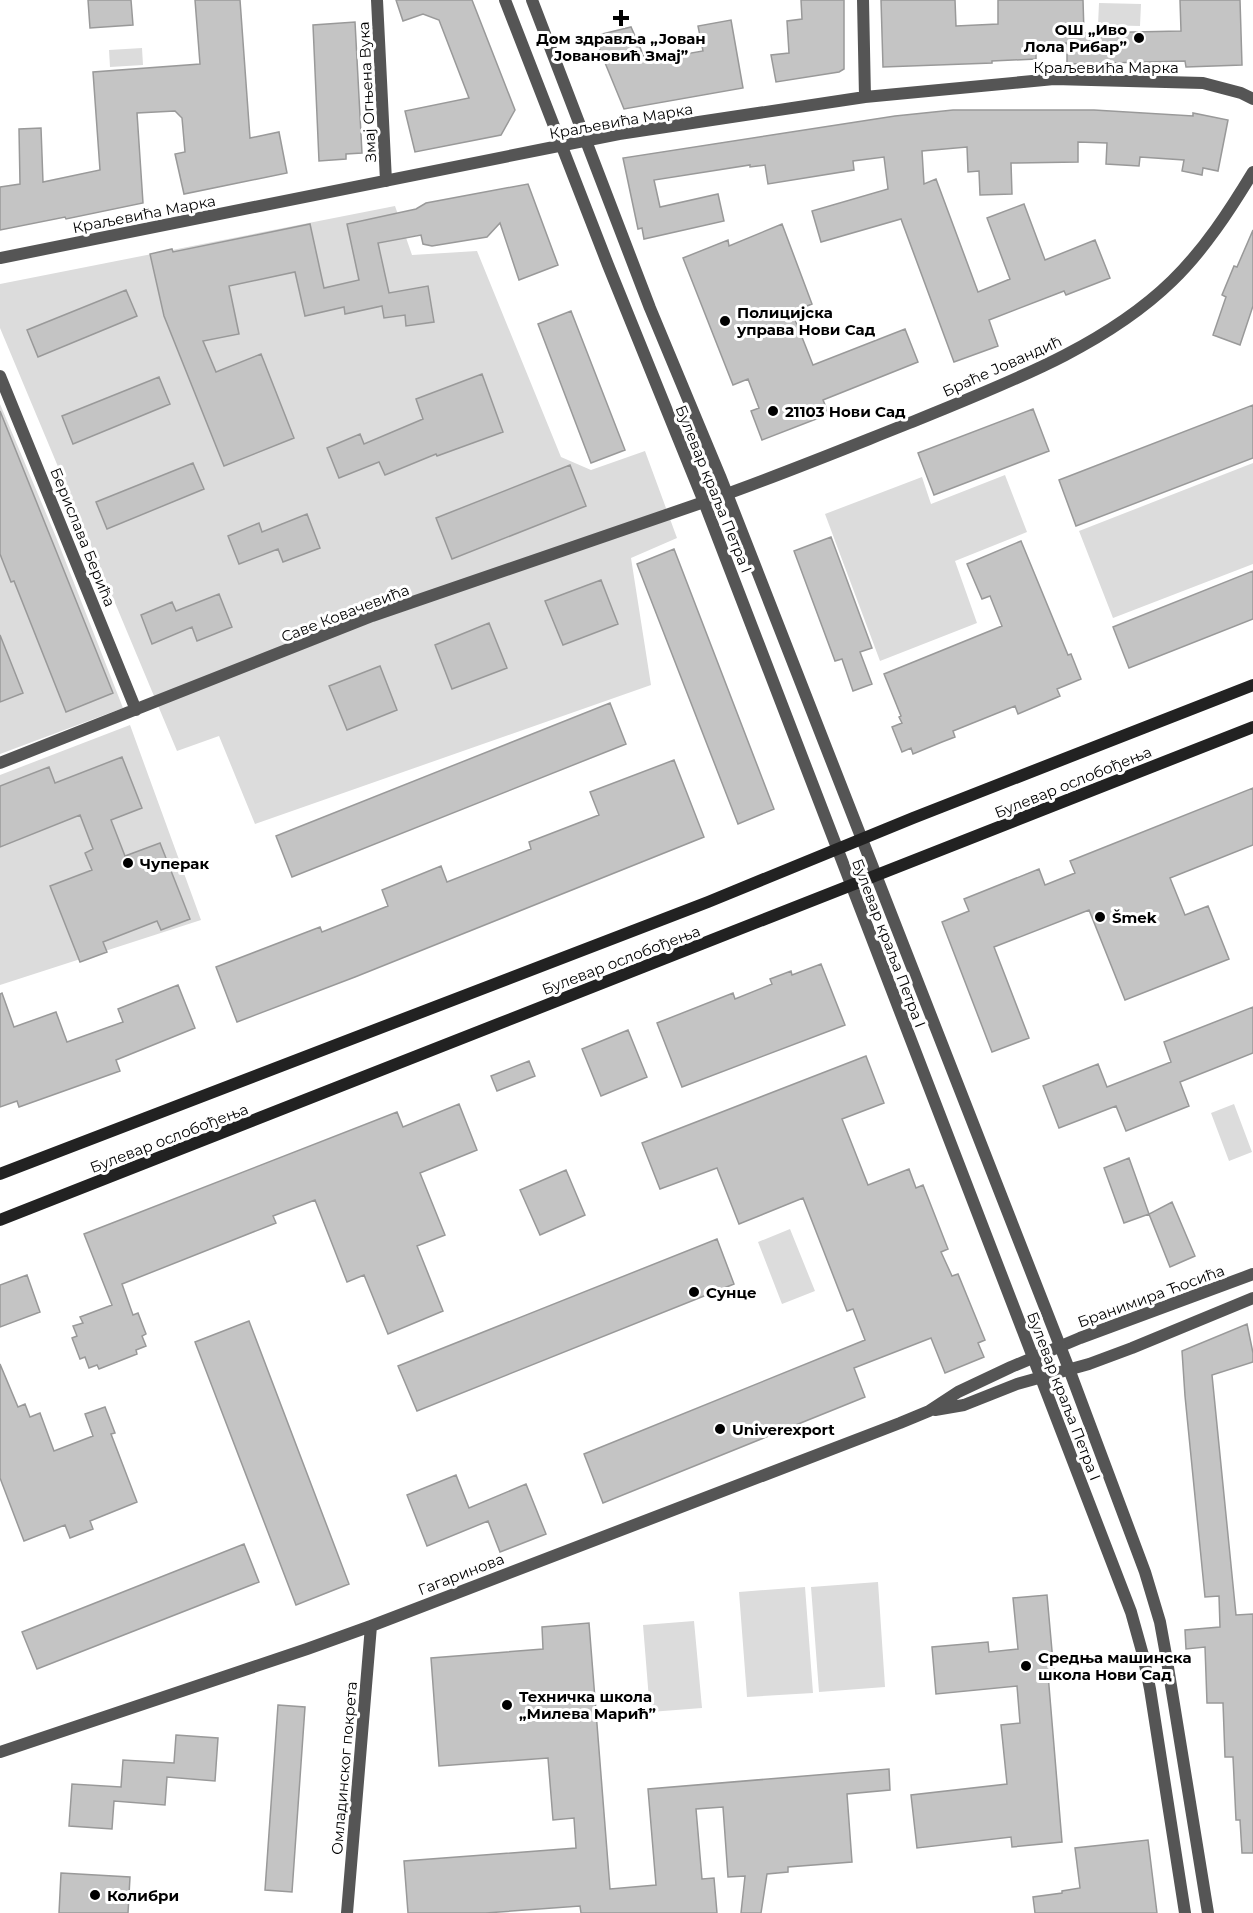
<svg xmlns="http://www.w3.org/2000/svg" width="1253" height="1913" font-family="Montserrat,sans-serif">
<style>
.green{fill:#dcdcdc}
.building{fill:#c4c4c4;stroke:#999;stroke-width:1.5}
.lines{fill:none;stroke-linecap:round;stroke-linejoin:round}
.minor{stroke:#555;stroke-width:12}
.tertiary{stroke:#555;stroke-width:12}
.secondary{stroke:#222;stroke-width:12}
.poi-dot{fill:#000;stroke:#fff;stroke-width:2}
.labels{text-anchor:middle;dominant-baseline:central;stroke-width:6;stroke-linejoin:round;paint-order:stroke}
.poi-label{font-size:15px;font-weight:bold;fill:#000;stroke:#fff;text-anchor:start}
.street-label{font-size:15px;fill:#000;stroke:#fff}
</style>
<rect width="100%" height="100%" fill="#fff"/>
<path class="green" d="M1099,3L1141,4L1140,26L1098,25Z
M142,48L143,65L110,67L109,50Z
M395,206L412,255L477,251L561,457L591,470L645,451L677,538L631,558L651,685L255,824L219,736L177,751L0,328V284Z
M0,404L56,537L123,708L0,754Z
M1253,463V564L1113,618L1079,531Z
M1005,475L1027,532L955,561L977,623L880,661L825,514L922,477L931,504Z
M130,725L201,920L0,985V775Z
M1234,1104L1252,1152L1229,1161L1211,1113Z
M790,1229L815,1291L782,1304L758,1242Z
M878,1582L885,1687L819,1692L811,1587Z
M805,1587L813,1693L747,1697L739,1592Z
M694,1621L702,1708L650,1712L643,1625Z"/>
<path class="building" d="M88,0H131L133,25L90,28Z
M195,0H240L250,138L279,132L287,173L184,194L175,154L185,152L182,118L175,111L137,113L143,203L66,219L65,217L0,230V187L20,184L19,129L41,128L43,182L100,170L93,72L200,64Z
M396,0H472L515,110L501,135L415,152L405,111L469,98L439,20L423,14L403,21Z
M801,0H844V69L839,72L776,82L771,55L789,53L787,21L802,19Z
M881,0H955L956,26L998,24V0H1083L1084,33L1181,31L1180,0H1240L1242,65L1186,67L1185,61L1067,64V43L1036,44V59L992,61V63L883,67Z
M731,20L743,88L624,109L594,36L631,27L646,61L703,51L698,26Z
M355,22L362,153L346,154V159L319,161L313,25Z
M953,110H1094L1193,116V113L1228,120L1218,171L1203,168L1202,175L1182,171L1184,160L1140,157L1139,166L1106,164L1107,143L1078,142V162L1011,163L1012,194L980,195L979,171L968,172L967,147L922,151L924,184L936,179L978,292L1010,279L987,218L1024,204L1045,260L1095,240L1110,278L1066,295L1064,291L989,320L998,346L954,362L901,219L821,242L812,211L888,189L884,157L853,161L854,170L768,184L765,165L750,167V165L654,180L660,207L718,194L724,221L644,239L642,228L638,229L623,158L895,116Z
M528,184L558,265L519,280L500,223L487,237L432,246L423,244L421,235L378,243L389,293L428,286L434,322L406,326L405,315L384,318L382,306L345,314L344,307L305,316L295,272L229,286L239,334L203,341L216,372L261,354L294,438L224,466L164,316L150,254L172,249L173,252L310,224L324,288L359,280L347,224L416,209L426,203Z
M782,224L812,304L792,312L813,365L905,329L918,362L823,400L829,414L762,440L751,411L759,408L748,379L733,385L683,258L728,240L729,246Z
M1253,230V306L1240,345L1213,335L1226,297L1222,295L1234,266L1237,267Z
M126,290L137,316L38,357L27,330Z
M571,311L625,450L591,463L538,324Z
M482,374L503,432L437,456L436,454L385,475L379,462L339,478L327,448L360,434L364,444L423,419L416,399Z
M159,377L170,404L73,444L62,416Z
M1253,405V458L1076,526L1059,480Z
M1033,409L1049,451L934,495L918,453Z
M0,411L113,693L66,712L14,581L11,582L0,554Z
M193,463L204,489L107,529L96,502Z
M570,465L586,506L452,559L436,518Z
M307,514L320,548L283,562L278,549L239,564L228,536L259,523L262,532Z
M831,537L872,648L860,652L872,684L853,691L842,659L835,661L794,551Z
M1021,541L1068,655L1071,654L1081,679L1057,689L1060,696L1018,714L1015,706L953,731L955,737L942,742L913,754L911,748L902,752L892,727L902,723L899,717L901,716L884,674L1002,626L990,596L982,599L967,564Z
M674,549L774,809L738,824L637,564Z
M1253,571V619L1129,668L1113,627Z
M601,580L618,624L563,645L545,601Z
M219,594L232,627L197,641L192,627L152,644L141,615L172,602L176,611Z
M489,623L507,668L452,689L435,645Z
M0,635L23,693L0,702Z
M380,666L397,710L347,730L329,686Z
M610,703L626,744L292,877L276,836Z
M122,757L142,808L111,820L125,856L160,843L190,919L161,930L157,921L103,942L107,952L80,962L50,886L92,870L85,853L93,849L80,815L0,847V786L49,767L55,783Z
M674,760L704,837L355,977L237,1022L216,967L320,927L322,932L388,906L382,890L441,866L447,882L531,849L529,842L599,815L590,792Z
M1253,788V845L1170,878L1185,915L1208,906L1229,959L1125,1000L1089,910L994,947L1029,1038L992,1052L942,922L969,911L964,899L1039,869L1045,885L1075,873L1070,861Z
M821,964L845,1025L682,1087L657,1023L733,993L735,999L772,984L770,979L791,971L792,975Z
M178,985L195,1028L116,1060L120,1071L19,1107L17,1101L0,1107V994L2,993L14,1027L56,1012L67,1042L123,1022L118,1009Z
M1253,1007V1053L1180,1082L1189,1106L1126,1131L1116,1106L1059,1128L1043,1086L1098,1064L1107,1087L1171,1062L1164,1042Z
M628,1030L647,1077L601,1096L582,1049Z
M866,1056L884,1103L842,1119L868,1185L909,1169L916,1188L923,1185L948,1249L941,1252L952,1276L958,1274L985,1340L978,1343L984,1357L945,1373L931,1338L854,1368L865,1397L603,1503L584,1454L865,1340L853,1309L847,1311L803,1198L739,1224L717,1168L660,1189L642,1143Z
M529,1061L535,1076L497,1091L491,1076Z
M459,1104L477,1150L420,1173L445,1235L417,1246L443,1311L388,1334L364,1275L347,1282L315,1200L273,1216L276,1223L122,1284L133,1315L138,1313L146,1334L142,1336L146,1346L136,1350L137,1354L99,1369L97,1365L89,1368L85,1357L80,1359L72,1338L77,1336L73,1326L83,1323L80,1317L112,1305L84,1234L397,1112L403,1127Z
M1129,1158L1149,1214L1124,1223L1104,1168Z
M566,1170L585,1215L540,1235L520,1190Z
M1172,1202L1195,1256L1170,1267L1149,1214Z
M717,1239L734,1284L417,1411L398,1366Z
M27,1275L40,1312L0,1327V1285Z
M249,1321L349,1584L296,1605L195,1342Z
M1247,1324L1253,1353V1362L1212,1375L1236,1615L1253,1614V1853H1242L1240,1820H1236L1233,1757H1225L1223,1703H1207L1205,1647L1186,1649L1185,1630L1220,1627L1219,1596L1205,1597L1185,1396L1182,1351Z
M0,1364L18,1407L25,1404L30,1417L40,1413L54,1451L93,1436L85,1414L105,1407L115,1433L111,1434L137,1502L90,1521L93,1529L70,1538L65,1525L24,1541L0,1478Z
M456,1475L469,1508L526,1484L546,1534L500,1552L488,1521L427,1546L407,1495Z
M244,1544L259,1582L37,1669L22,1632Z
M1047,1595L1054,1673L1048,1674L1062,1842L1012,1847L1011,1837L917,1848L911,1795L1007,1784L1001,1725L1020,1723L1017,1686L936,1694L932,1647L988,1642L989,1652L1018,1649L1013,1598Z
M589,1623L610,1889L656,1885L648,1789L889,1769L890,1790L847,1794L852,1862L788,1867V1872L767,1874L761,1913H741L745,1876L728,1877L723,1807L696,1809L702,1879L714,1878L717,1913H581L580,1906L486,1913H408L404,1861L576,1848L574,1818L553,1820L548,1758L439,1766L431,1658L543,1649L542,1627Z
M278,1705L305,1707L292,1892L265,1890Z
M176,1735L218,1738L215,1781L167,1777L165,1805L114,1801L112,1829L69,1826L72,1784L121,1787L123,1760L174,1763Z
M1148,1840L1157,1913H1035L1033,1897L1062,1893V1891L1080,1888L1075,1848Z
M61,1873L130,1877L128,1913H59Z"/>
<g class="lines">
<path class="minor" d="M377,0L386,181
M863,0L865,97
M0,258L619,134L865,97L1054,79L1203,83L1241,93L1253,99
M0,376L136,710
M0,763L372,616L704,502
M935,1410L964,1405L1017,1384L1089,1364L1132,1348L1253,1298
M0,1752L307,1649L371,1626L900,1423L929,1411L958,1392L1011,1367L1080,1338L1253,1274
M347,1913L371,1626"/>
<path class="tertiary" d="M505,0L608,265L704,502L1131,1612L1143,1655L1150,1689L1185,1913
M532,0L650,308L720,476L1069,1369L1145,1572L1160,1622L1166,1655L1208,1913
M704,502C776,477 846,448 917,420C1004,384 1103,348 1172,281C1204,250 1230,210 1253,172"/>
<path class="secondary" d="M0,1174L708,902L913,818L1253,685
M0,1220L1253,727"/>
</g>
<g class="poi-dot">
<path d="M618 9h6v6h6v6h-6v6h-6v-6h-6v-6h6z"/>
<circle cx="1139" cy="38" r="6"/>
<circle cx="725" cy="321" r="6"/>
<circle cx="773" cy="411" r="6"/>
<circle cx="128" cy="863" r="6"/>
<circle cx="1100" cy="917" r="6"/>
<circle cx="694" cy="1292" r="6"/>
<circle cx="720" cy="1429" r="6"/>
<circle cx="1026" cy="1666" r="6"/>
<circle cx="507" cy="1705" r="6"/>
<circle cx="95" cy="1895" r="6"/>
</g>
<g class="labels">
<g class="poi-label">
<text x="1127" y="29" text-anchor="end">ОШ „Иво<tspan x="1127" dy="17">Лола Рибар”</tspan></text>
<text x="621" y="38" text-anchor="middle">Дом здравља „Јован<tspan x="621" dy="17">Јовановић Змај”</tspan></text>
<text x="737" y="312">Полицијска<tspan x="737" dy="17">управа Нови Сад</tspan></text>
<text x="785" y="411">21103 Нови Сад</text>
<text x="140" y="863">Чуперак</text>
<text x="1112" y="917">Šmek</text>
<text x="706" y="1292">Сунце</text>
<text x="732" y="1429">Univerexport</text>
<text x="1038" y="1657">Средња машинска<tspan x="1038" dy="17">школа Нови Сад</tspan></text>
<text x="519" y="1696">Техничка школа<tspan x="519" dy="17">„Милева Марић”</tspan></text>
<text x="107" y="1895">Колибри</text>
</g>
<g class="street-label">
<text x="1106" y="67">Краљевића Марка</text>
<text transform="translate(367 92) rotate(-93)">Змај Огњена Вука</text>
<text transform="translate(621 121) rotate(-10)">Краљевића Марка</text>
<text transform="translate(144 214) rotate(-11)">Краљевића Марка</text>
<text transform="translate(1002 366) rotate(-24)">Браће Јовандић</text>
<text transform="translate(714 489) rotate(68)">Булевар краља Петра I</text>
<text transform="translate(83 537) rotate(68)">Берислава Берића</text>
<text transform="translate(345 613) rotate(-21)">Саве Ковачевића</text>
<text transform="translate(1073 782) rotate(-22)">Булевар ослобођења</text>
<text transform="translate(889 943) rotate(69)">Булевар краља Петра I</text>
<text transform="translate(621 960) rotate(-21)">Булевар ослобођења</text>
<text transform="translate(169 1138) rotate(-21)">Булевар ослобођења</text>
<text transform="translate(1151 1296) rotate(-20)">Бранимира Ћосића</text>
<text transform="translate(1064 1396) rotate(69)">Булевар краља Петра I</text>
<text transform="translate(461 1574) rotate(-21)">Гагаринова</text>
<text transform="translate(344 1768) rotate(-85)">Омладинског покрета</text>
</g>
</g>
</svg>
